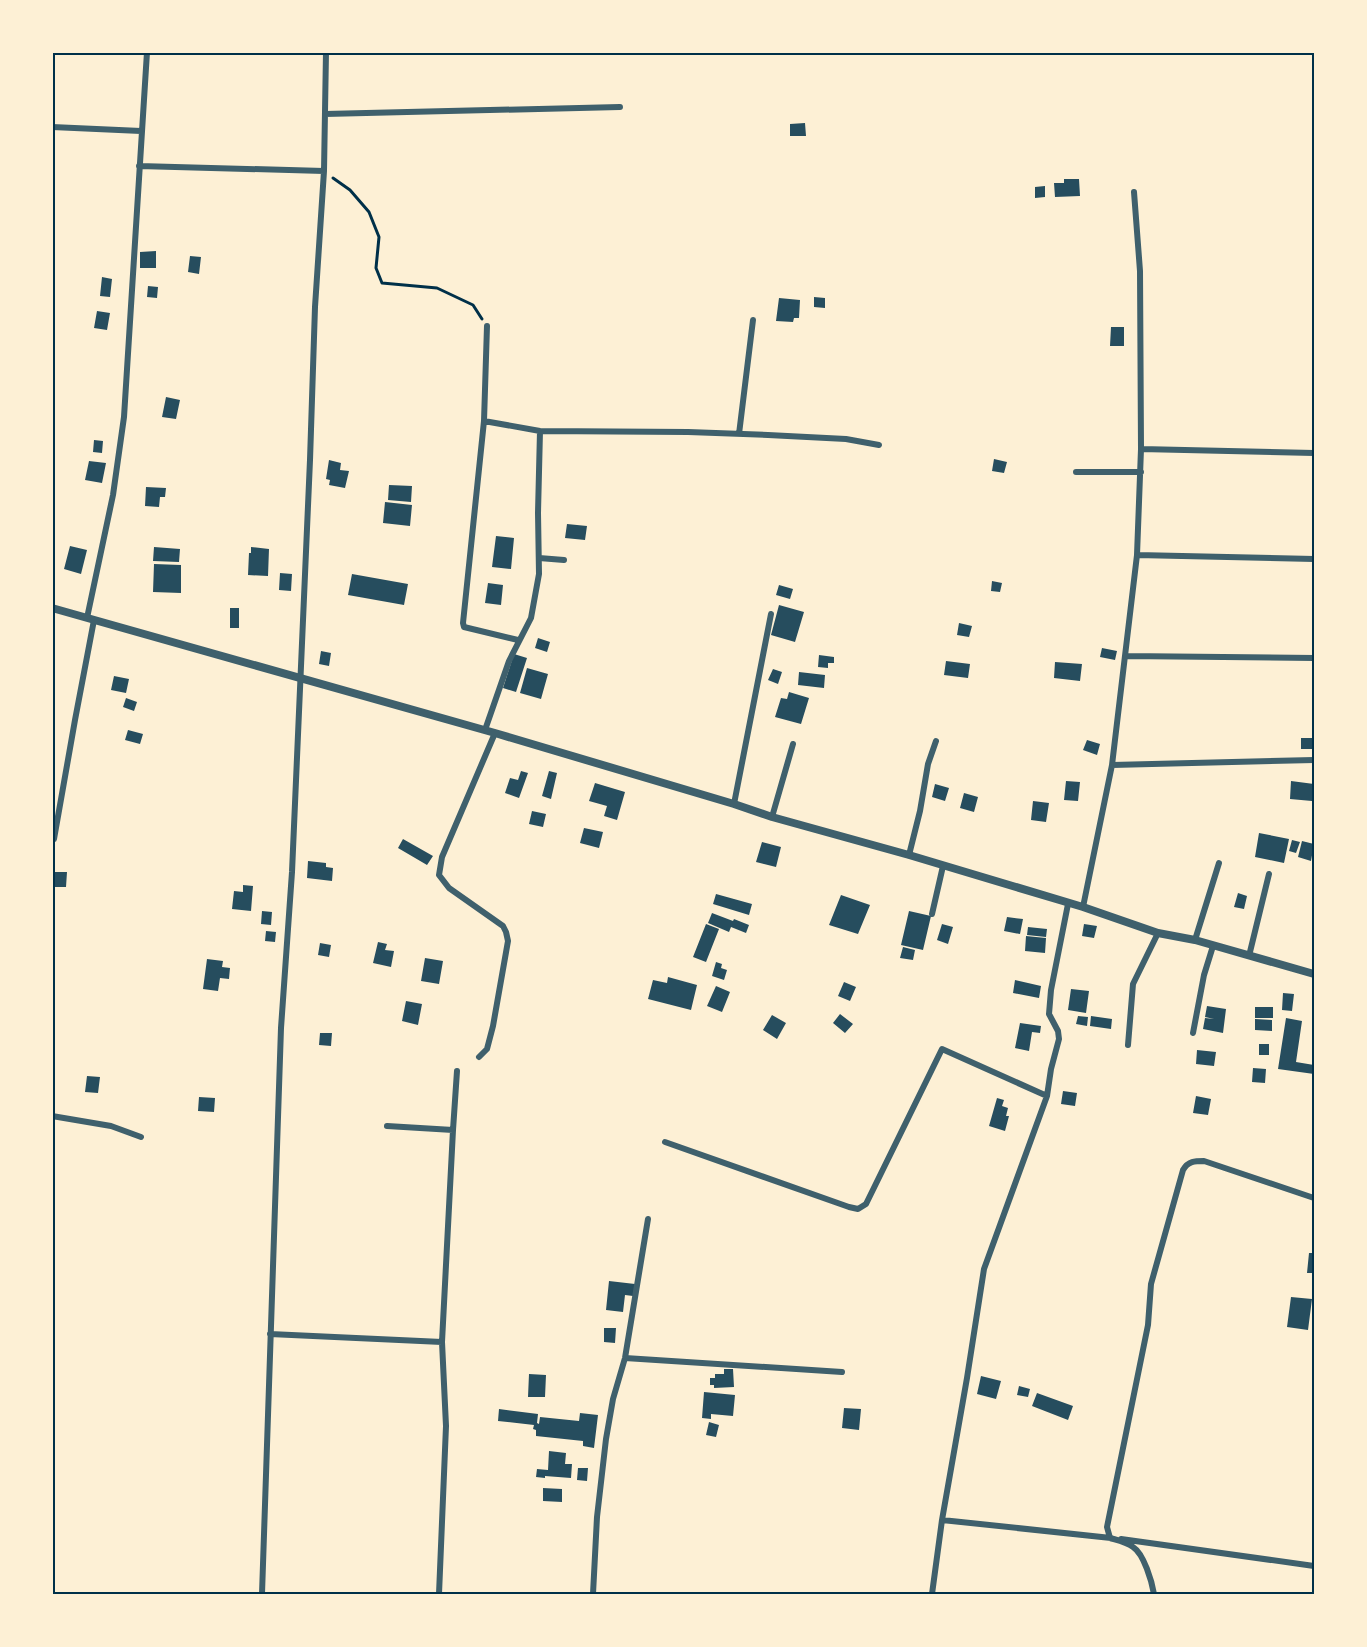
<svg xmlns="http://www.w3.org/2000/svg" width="1367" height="1647" font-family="'Work Sans',sans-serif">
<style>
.building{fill:#264d5e}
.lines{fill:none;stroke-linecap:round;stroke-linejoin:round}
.path{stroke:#003049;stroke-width:3}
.minor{stroke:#3f606c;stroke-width:6}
.tertiary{stroke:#3f606c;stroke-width:8}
.neatline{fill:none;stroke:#003049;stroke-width:2}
</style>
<rect width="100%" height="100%" fill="#fdf0d5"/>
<path class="building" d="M805,123L806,136H790V124Z
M1064,179H1079L1080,196L1055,197L1054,183H1064Z
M1045,186V197L1035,198V187Z
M156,251V268H140V252Z
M190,256L201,257L199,274L188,272Z
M102,277L112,279L110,297L100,296Z
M148,286L158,287L157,298L147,297Z
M814,297L825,298V308L814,307Z
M779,298L800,300L799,318H794L793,322L776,321Z
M97,311L110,313L107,330L94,328Z
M1111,327H1124V346H1110Z
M166,397L180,400L176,419L162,417Z
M94,440L103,441L102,453L93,452Z
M994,459L1007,462L1004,473L992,471Z
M329,460L341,463L340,470L349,471L345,488L329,485L330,480L326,479Z
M89,461L106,463L102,483L85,480Z
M389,485L412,486L411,502L388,500Z
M146,487L166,488L165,497H160L159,507L145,506Z
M385,502L412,505L410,526L383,523Z
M567,524L587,526L585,540L565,538Z
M496,536L514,538L511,569L492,567Z
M70,546L87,550L81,574L64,569Z
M154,547L180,549L179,562L153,561Z
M251,547L269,549L268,576L248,575L249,553H251Z
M154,564L181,565V593L153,592Z
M280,573L292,574L291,591L279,590Z
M352,574L408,584L404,605L348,595Z
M992,581L1002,583L1000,592L991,591Z
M488,583L503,585L501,605L485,603Z
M779,585L793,589L790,599L776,595Z
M779,605L804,612L795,642L771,635Z
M230,608H239V628H230Z
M959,623L972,626L969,637L957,635Z
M538,638L550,642L547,652L535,648Z
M1102,648L1117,651L1115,660L1100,657Z
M321,651L331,653L329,666L319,664Z
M514,654L527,658L516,692L503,688Z
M819,655L834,657V663H828V668L818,667Z
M946,661L970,664L968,678L944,675Z
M1055,662L1082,664L1080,681L1054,678Z
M527,668L548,674L541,699L520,693Z
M773,669L782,672L778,684L768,680Z
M799,672L825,675L824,688L798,685Z
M114,676L129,679L126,693L111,690Z
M789,692L809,698L801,724L775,717L781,698L787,699Z
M126,698L137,702L134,711L123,707Z
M128,730L143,734L140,744L125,740Z
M1301,738H1313V749H1301Z
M1087,740L1100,744L1097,755L1083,750Z
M521,771L528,773L519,798L505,793L510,778L518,780Z
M549,771L557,773L551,799L542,796Z
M1066,781L1080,782L1078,801L1064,800Z
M1291,781L1314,784L1312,801L1290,799Z
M595,783L625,792L617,820L604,816L607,806L589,801Z
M935,784L949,788L945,801L932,797Z
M964,793L978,797L974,812L960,808Z
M1033,801L1049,803L1046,822L1031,820Z
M532,811L546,814L543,827L529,824Z
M584,828L603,832L599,848L580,843Z
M1259,833L1289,839L1284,863L1255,857Z
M403,839L433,856L427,865L398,848Z
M1292,840L1300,842L1296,853L1289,851Z
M1302,841L1314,844L1311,861L1298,857Z
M762,842L781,847L776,867L756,862Z
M308,861L326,863V867L333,868L332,881L307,878Z
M52,872H67L66,887H54L55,878H52Z
M243,885L253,886L251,911L232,909L234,891L243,892Z
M1238,893L1247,896L1244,909L1234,907Z
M716,894L752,904L749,915L713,904Z
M841,895L870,905L858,934L829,925Z
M262,911L272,912L271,925L261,924Z
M909,911L931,916L923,950L901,945Z
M712,913L733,921L734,919L749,925L746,933L731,927L729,932L708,923Z
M1007,917L1023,919L1020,934L1004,931Z
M706,924L719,929L706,962L693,957Z
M942,924L953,927L948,944L937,940Z
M1084,924L1097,926L1094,938L1082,936Z
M1028,927L1047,929L1046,937L1027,935Z
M266,931L276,932L275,942L265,941Z
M1026,936L1046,938L1045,953L1025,951Z
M378,942L387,944L385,950L394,951L391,967L373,963Z
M320,943L331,945L329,957L318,955Z
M903,947L915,950L913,960L900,958Z
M425,958L443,961L439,984L421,981Z
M207,959L223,961L222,967L230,968L229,979L220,978L218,991L203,989Z
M716,962L722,964L721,968L727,970L724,980L712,976Z
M668,977L697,985L691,1010L648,999L653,980L667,983Z
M1015,980L1041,986L1039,998L1013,993Z
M844,982L856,987L850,1001L838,996Z
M716,986L730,992L722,1012L707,1006Z
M1071,989L1089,991L1086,1013L1068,1010Z
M1283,993L1294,994L1292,1011L1282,1010Z
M406,1001L422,1004L418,1025L402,1021Z
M1207,1006L1226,1009L1223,1033L1203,1029L1205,1018L1214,1019L1205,1017Z
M1255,1007H1273V1018H1255Z
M840,1014L853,1024L845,1033L833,1023Z
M772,1015L786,1023L777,1039L763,1030Z
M1078,1016L1088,1017L1087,1026L1076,1024Z
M1091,1016L1112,1019L1111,1029L1090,1026Z
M1286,1018L1302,1021L1296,1062L1314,1065V1074L1278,1069Z
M1255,1019L1272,1020V1031L1255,1030Z
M1020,1023L1041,1026L1040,1033L1032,1032L1029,1051L1015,1048Z
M320,1033H332L331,1046L319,1045Z
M1259,1044H1269V1055H1259Z
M1197,1050L1216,1052L1214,1066L1196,1064Z
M1253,1068L1266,1069L1265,1083L1252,1082Z
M87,1076L100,1077L98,1093L85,1092Z
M1063,1091L1077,1093L1075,1106L1061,1104Z
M1196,1096L1211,1099L1208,1115L1193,1113Z
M199,1097L215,1098L214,1112L198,1111Z
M997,1098L1004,1100L1002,1106L1008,1108L1006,1116H1009L1005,1131L989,1126Z
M1309,1253H1314V1273H1307Z
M609,1281L635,1284L633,1296L625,1295L623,1312L606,1310Z
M1291,1297L1312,1299L1308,1330L1287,1327Z
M604,1328H616L615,1343L604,1342Z
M724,1369H733L734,1387L714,1388V1385H710V1378H715V1374H724Z
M529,1374L546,1375L545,1397H528Z
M981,1376L1001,1381L996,1399L977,1394Z
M1019,1386L1030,1389L1028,1397L1017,1395Z
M704,1392L735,1395L733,1416L711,1414V1419L702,1418Z
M1037,1393L1073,1406L1068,1420L1032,1406Z
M844,1408L861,1409L859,1430L842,1428Z
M499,1409L538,1414L537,1423L539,1424L540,1417L579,1421L580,1413L598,1415L594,1448L583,1446V1441L536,1436V1430L533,1429L534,1425L498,1421Z
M709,1422L719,1425L716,1437L706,1435Z
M549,1451L566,1453L565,1464H572L571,1478L545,1476V1478L536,1477L537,1469L548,1470Z
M578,1468H588L587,1481L577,1480Z
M543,1488L562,1489V1502L543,1501Z"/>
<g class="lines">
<path class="path" d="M333,178L350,190L369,212L379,237L376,268L382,283L437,288L473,305L482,319"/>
<path class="minor" d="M325,114L620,107
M52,127L141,131
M139,166L324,171
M487,326L484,421L463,623L464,627L518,640
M484,421L540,431L688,432L768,435L846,439L879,445
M739,434L753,320
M1141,449L1314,453
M1076,472H1141
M1137,555L1314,559
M539,558L564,560
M87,618L113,495L124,417L147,52
M1125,656L1314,658
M485,730L509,661L531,618L539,574L538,513L540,431
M1112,765L1314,760
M734,804L771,614
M772,817L793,744
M54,839L75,720L94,620
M909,855L920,811L928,764L936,741
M1083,907L1112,765L1137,555L1141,449L1140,271L1134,192
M932,914L943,866
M1195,940L1219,863
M1249,956L1269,874
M1193,1033L1204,975L1213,946
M1128,1045L1133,984L1158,933
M479,1057L487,1049L493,1026L508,941L506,932L503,926L449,888L439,875L442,857L495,733
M52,1116L111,1126L141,1137
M387,1126L453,1130L457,1071
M665,1142L849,1207L858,1209L866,1204L942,1049L1047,1096
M270,1334L442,1342
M625,1358L842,1372
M942,1520L1111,1538
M1121,1539L1314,1566
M262,1594L281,1028L292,872L310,460L315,307L324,171L326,52
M439,1594L446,1426L442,1342L453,1130
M593,1594L597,1517L606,1439L613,1399L625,1358L648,1219
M932,1594L942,1520L967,1378L984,1269L1047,1096L1051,1069L1059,1039L1058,1031L1049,1014L1051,990L1068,904
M1154,1594C1152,1582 1144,1554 1133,1547C1127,1542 1117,1540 1110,1538L1107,1527L1148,1325L1151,1284L1183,1170C1188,1161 1195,1161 1204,1161L1314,1198"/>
<path class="tertiary" d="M52,608L495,733L734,804L772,817L909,855L1083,907L1158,933L1195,940L1314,974"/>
</g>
<rect width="1367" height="1647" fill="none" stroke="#fdf0d5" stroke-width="108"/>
<rect x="54" y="54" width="1259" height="1539" class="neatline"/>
</svg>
